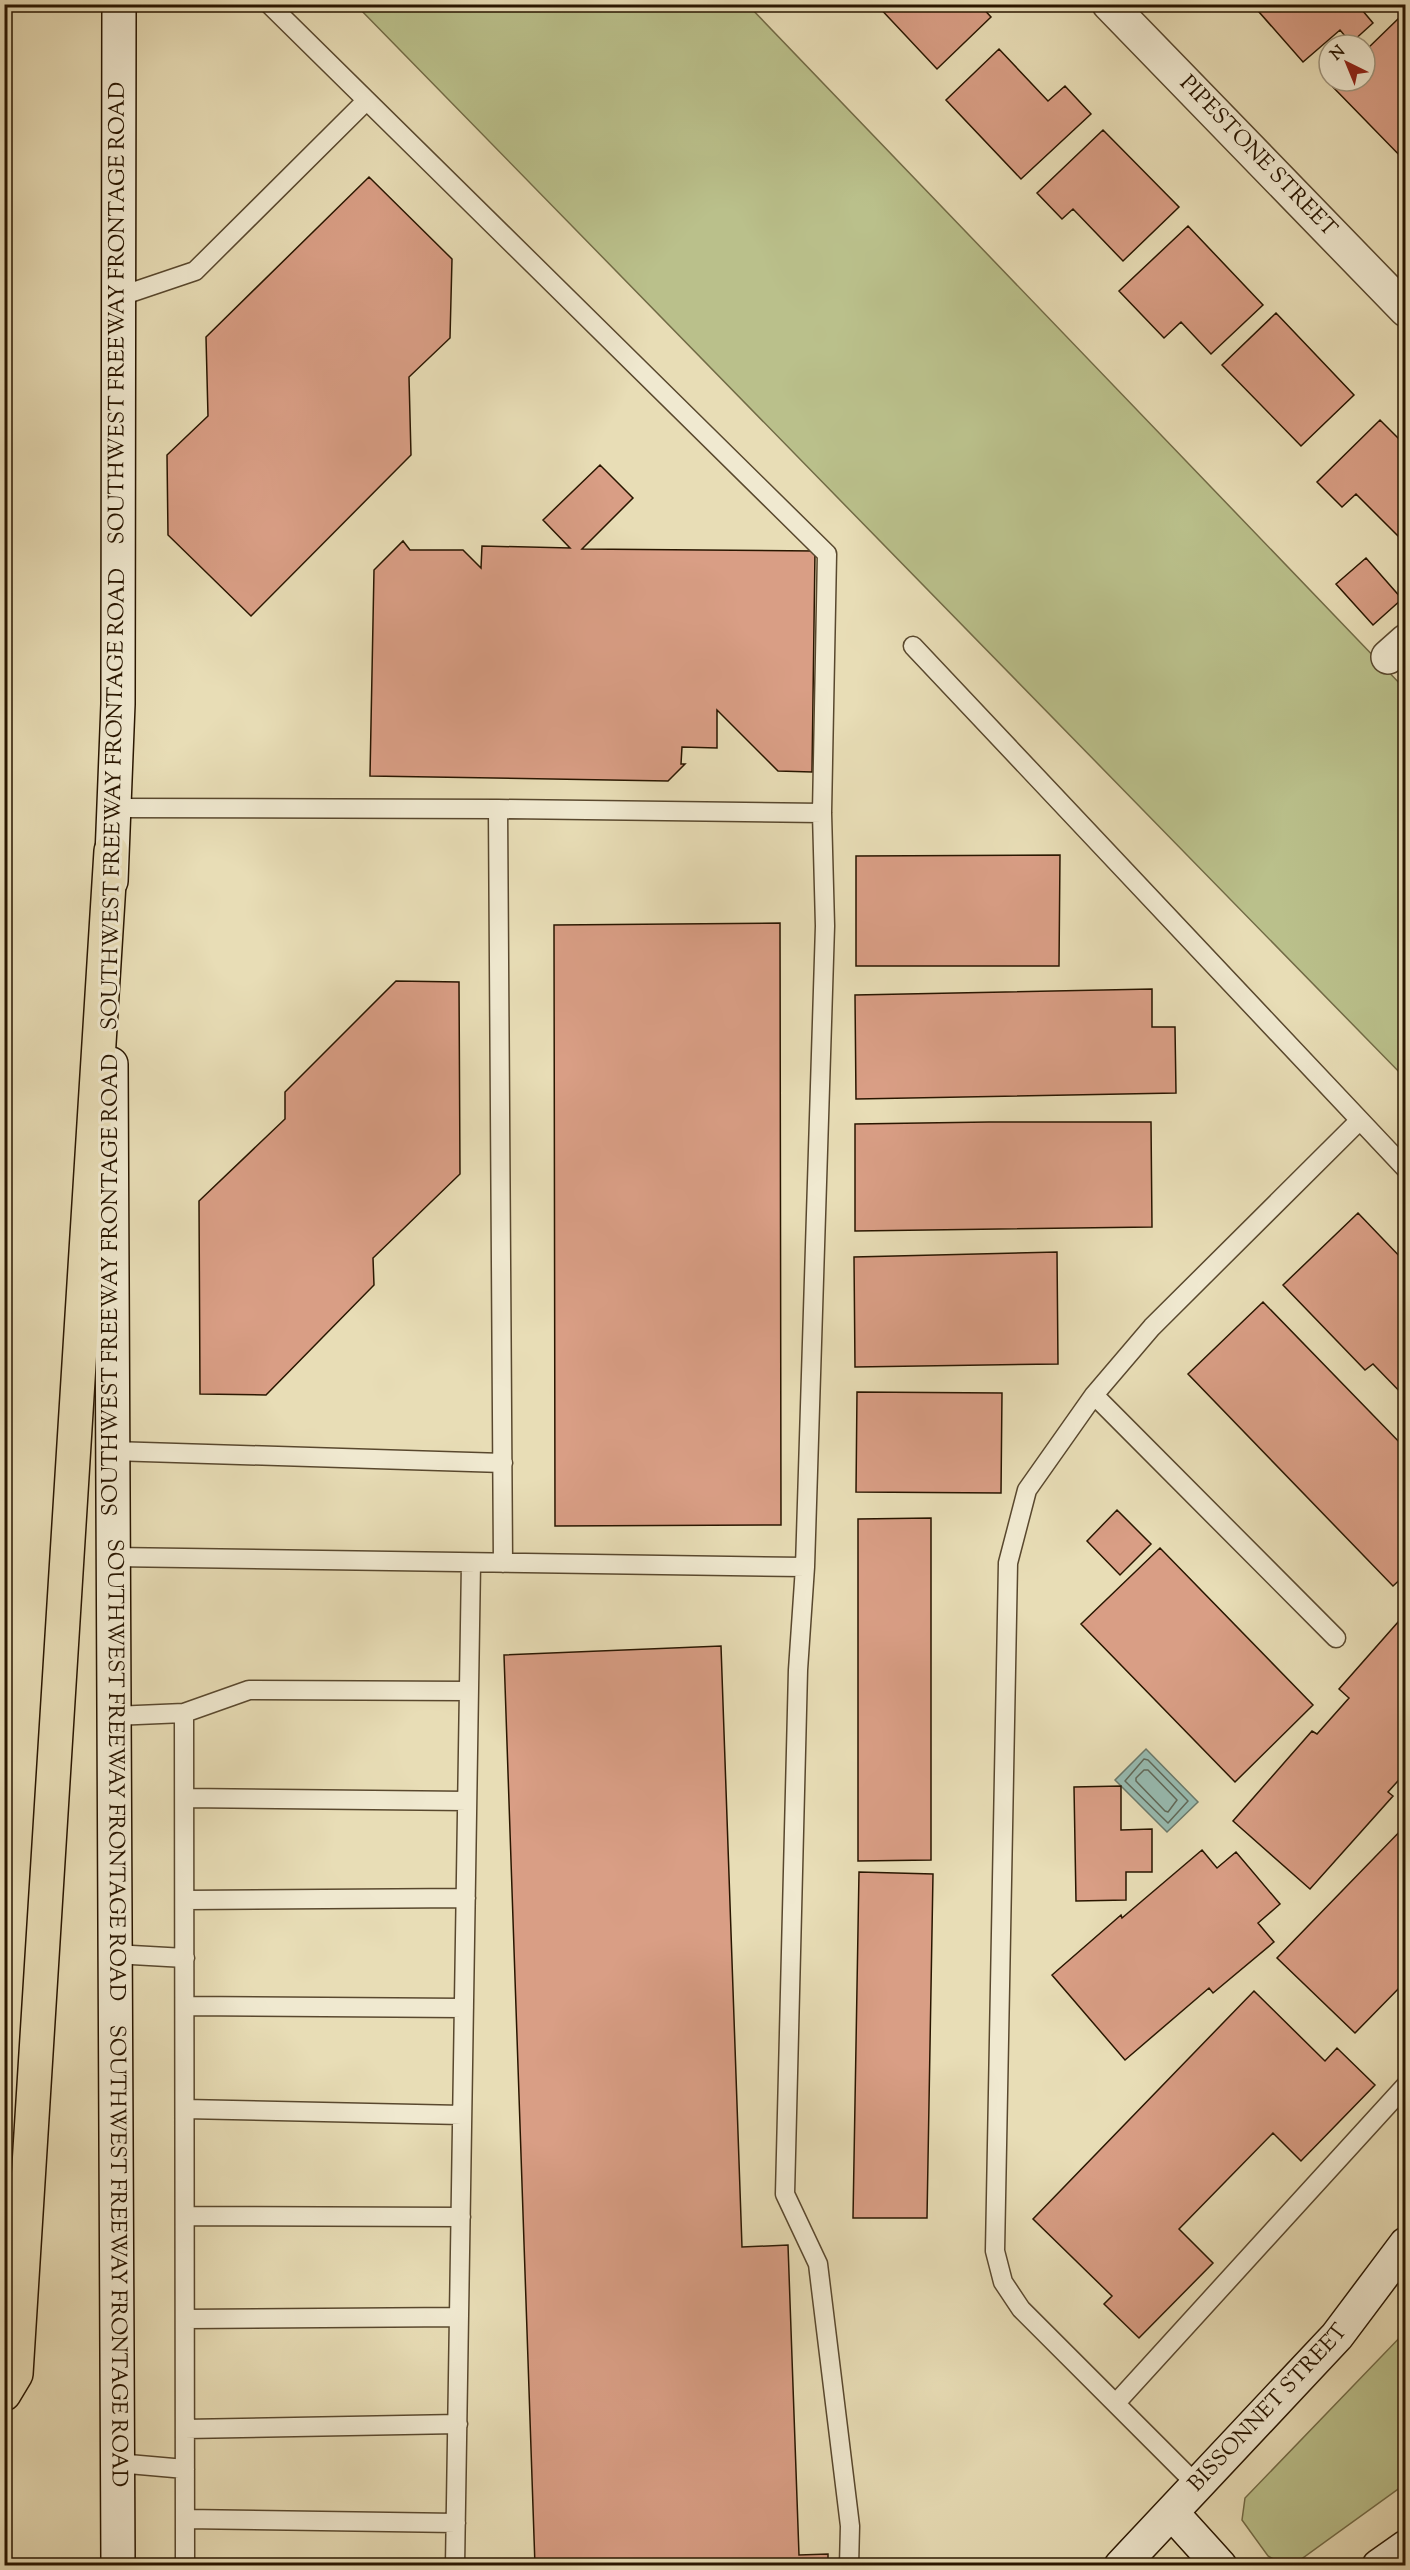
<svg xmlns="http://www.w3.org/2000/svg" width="1410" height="2570" font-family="'Sorts Mill Goudy',serif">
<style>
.green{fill:#bac08b;stroke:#726b46;stroke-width:1.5}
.water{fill:#97bbb1;stroke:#6b796a;stroke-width:1.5}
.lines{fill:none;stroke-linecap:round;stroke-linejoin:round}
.shore{stroke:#606858;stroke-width:1.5}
.building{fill:#d99e85;stroke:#291600;stroke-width:1.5}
.lane-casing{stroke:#59482e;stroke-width:21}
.street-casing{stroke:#59482e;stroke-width:36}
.secondary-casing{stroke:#291600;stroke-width:36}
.highway-casing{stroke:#291600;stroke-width:36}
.lane{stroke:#f0e9d0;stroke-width:18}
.street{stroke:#f0e9d0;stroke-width:33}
.secondary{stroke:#f0e9d0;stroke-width:33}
.highway{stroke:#e8ddb6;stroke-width:33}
.labels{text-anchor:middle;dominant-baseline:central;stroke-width:6;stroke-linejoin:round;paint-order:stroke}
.street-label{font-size:22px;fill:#291600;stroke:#f0e9d0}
</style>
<rect width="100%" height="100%" fill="#e8ddb6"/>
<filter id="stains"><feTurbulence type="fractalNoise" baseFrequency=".00333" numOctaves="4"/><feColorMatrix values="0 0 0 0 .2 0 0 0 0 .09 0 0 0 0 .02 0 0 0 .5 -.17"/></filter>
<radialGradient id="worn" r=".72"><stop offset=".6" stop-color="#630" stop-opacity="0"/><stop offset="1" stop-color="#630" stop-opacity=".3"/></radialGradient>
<path class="green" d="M356,5H748L1405,689V1078Z
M1405,2332V2484L1300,2560L1280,2563L1268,2556L1242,2520L1245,2498Z"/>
<path class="water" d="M1146,1749L1198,1802L1167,1832L1115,1780Z"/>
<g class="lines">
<path class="shore" d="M1144,1759L1148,1760L1188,1801L1168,1823L1125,1781Z
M1144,1770H1148L1177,1800L1168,1812L1165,1811L1136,1781V1778Z"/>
</g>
<path class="building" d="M876,4H979L991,17L937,69Z
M1252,4H1357L1373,23L1351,43L1340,30L1303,62Z
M1400,17L1406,22V162L1330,84L1333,81H1365V51Z
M999,49L1048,101L1065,86L1091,114L1021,179L946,100Z
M1103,130L1179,207L1123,261L1073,209L1062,219L1037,193Z
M369,177L452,259L450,338L409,377L411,455L251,616L168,535L167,455L208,416L206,337Z
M1188,226L1263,305L1211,354L1181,322L1164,338L1119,291Z
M1276,313L1354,395L1301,446L1222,365Z
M1380,420L1406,446V544L1356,494L1342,507L1317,482Z
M600,465L633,498L582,549L815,551L812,772L778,771L717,710V748L682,747L681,764H685L668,781L370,776L374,570L403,541L410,550H463L481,568L482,546L570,548L543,520Z
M1366,558L1402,599L1373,625L1336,584Z
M1060,855L1059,966H856V856Z
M780,923L781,1525L555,1526L554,925Z
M396,981L459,982L460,1174L373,1258L374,1285L266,1395L200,1394L199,1201L285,1119V1092Z
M1152,989V1027H1175L1176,1093L856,1099L855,995Z
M989,1122H1151L1152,1227L855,1231V1124Z
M1358,1213L1406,1263V1398L1373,1364L1365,1370L1283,1285Z
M1057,1252L1058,1364L855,1367L854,1257Z
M1263,1302L1406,1449V1574L1393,1586L1188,1374Z
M857,1392L1002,1393L1001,1493L856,1492Z
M1406,1403V1417L1399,1410Z
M1117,1510L1151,1544L1120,1575L1087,1541Z
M931,1518V1860L858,1861V1519Z
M1160,1548L1313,1705L1235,1782L1081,1624Z
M1406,1613V1772L1388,1792L1393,1796L1310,1889L1233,1821L1312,1731L1317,1734L1349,1698L1339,1689Z
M721,1646L742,2247L788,2245L799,2555L828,2554V2566H535L504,1655Z
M1121,1786V1830L1152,1829V1872H1126V1900L1076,1901L1074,1787Z
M1406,1825V1981L1355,2033L1277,1958Z
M1202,1850L1217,1868L1236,1852L1280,1904L1258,1923L1274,1942L1213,1993L1209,1988L1125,2060L1052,1975L1121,1915L1122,1918Z
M859,1872L933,1874L927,2218H853Z
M1254,1991L1325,2061L1337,2048L1375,2085L1301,2161L1273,2133L1179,2229L1213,2263L1139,2338L1104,2304L1112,2296L1033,2219Z"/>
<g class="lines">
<defs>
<path id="lane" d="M269,4L827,554L822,813L825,926L805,1567
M118,297L195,271L366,101
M913,646L1406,1169
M112,808L498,809L822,813
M498,809L503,1563
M1094,1395L1336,1638
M112,1451L503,1463
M113,1557L805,1567L798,1670L785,2194L818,2264L850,2526L849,2566
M184,1713L249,1690L469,1691
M114,1716L184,1713L185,2566
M185,1798L467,1801
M185,1900L466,1898
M114,1954L185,1958
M185,2006L464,2008
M185,2109L462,2115
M185,2216L461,2217
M185,2319L459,2317
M1116,2403L1406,2085
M185,2429L458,2424
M117,2463L185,2469
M1198,2486L1021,2309L1003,2282L995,2251L1008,1563L1027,1490L1094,1395L1152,1327L1359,1121
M185,2519L456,2523
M455,2566L471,1563"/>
<g id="street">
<path id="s1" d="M1109,4L1406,310"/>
<path d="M1388,657L1406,641"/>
</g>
<g id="secondary">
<path id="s2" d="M111,881L118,704L119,4"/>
<path id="s3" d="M111,1064L118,2566"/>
<path d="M1172,2513L1220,2566"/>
<path id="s4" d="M1121,2566L1337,2336L1406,2244"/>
<path d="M1379,2566L1406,2547"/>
</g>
<path id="highway" d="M4,2394L16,2374L111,851"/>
</defs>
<use href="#lane" class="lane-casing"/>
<use href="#street" class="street-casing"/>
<use href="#secondary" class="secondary-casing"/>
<use href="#highway" class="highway-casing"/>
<use href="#lane" class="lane"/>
<use href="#street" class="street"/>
<use href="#secondary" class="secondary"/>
<use href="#highway" class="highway"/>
</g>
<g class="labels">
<g class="street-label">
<text stroke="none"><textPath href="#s1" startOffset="213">PIPESTONE STREET</textPath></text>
<text stroke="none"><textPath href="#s2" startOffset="568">SOUTHWEST FREEWAY FRONTAGE ROAD</textPath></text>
<text transform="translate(115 799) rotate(-89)">SOUTHWEST FREEWAY FRONTAGE ROAD</text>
<text transform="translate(112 1285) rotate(-90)">SOUTHWEST FREEWAY FRONTAGE ROAD</text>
<text stroke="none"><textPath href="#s3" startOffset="706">SOUTHWEST FREEWAY FRONTAGE ROAD</textPath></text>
<text stroke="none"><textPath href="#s3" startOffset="1192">SOUTHWEST FREEWAY FRONTAGE ROAD</textPath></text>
<text stroke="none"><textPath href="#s4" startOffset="216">BISSONNET STREET</textPath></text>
</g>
</g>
<rect width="1410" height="2570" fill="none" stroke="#e8ddb6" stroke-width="24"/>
<rect x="6" y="6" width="1398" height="2558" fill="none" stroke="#291600" stroke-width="3"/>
<rect x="12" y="12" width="1386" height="2546" fill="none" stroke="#291600" stroke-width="1.5"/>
<g transform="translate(1347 63) rotate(317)"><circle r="28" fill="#f0e9d0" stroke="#a0957d" stroke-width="1.5"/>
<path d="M0-4.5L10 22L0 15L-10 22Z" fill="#8f2418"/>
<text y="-9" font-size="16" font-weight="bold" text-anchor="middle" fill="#291600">N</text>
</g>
<rect width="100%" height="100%" filter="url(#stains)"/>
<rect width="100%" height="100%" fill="url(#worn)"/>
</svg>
